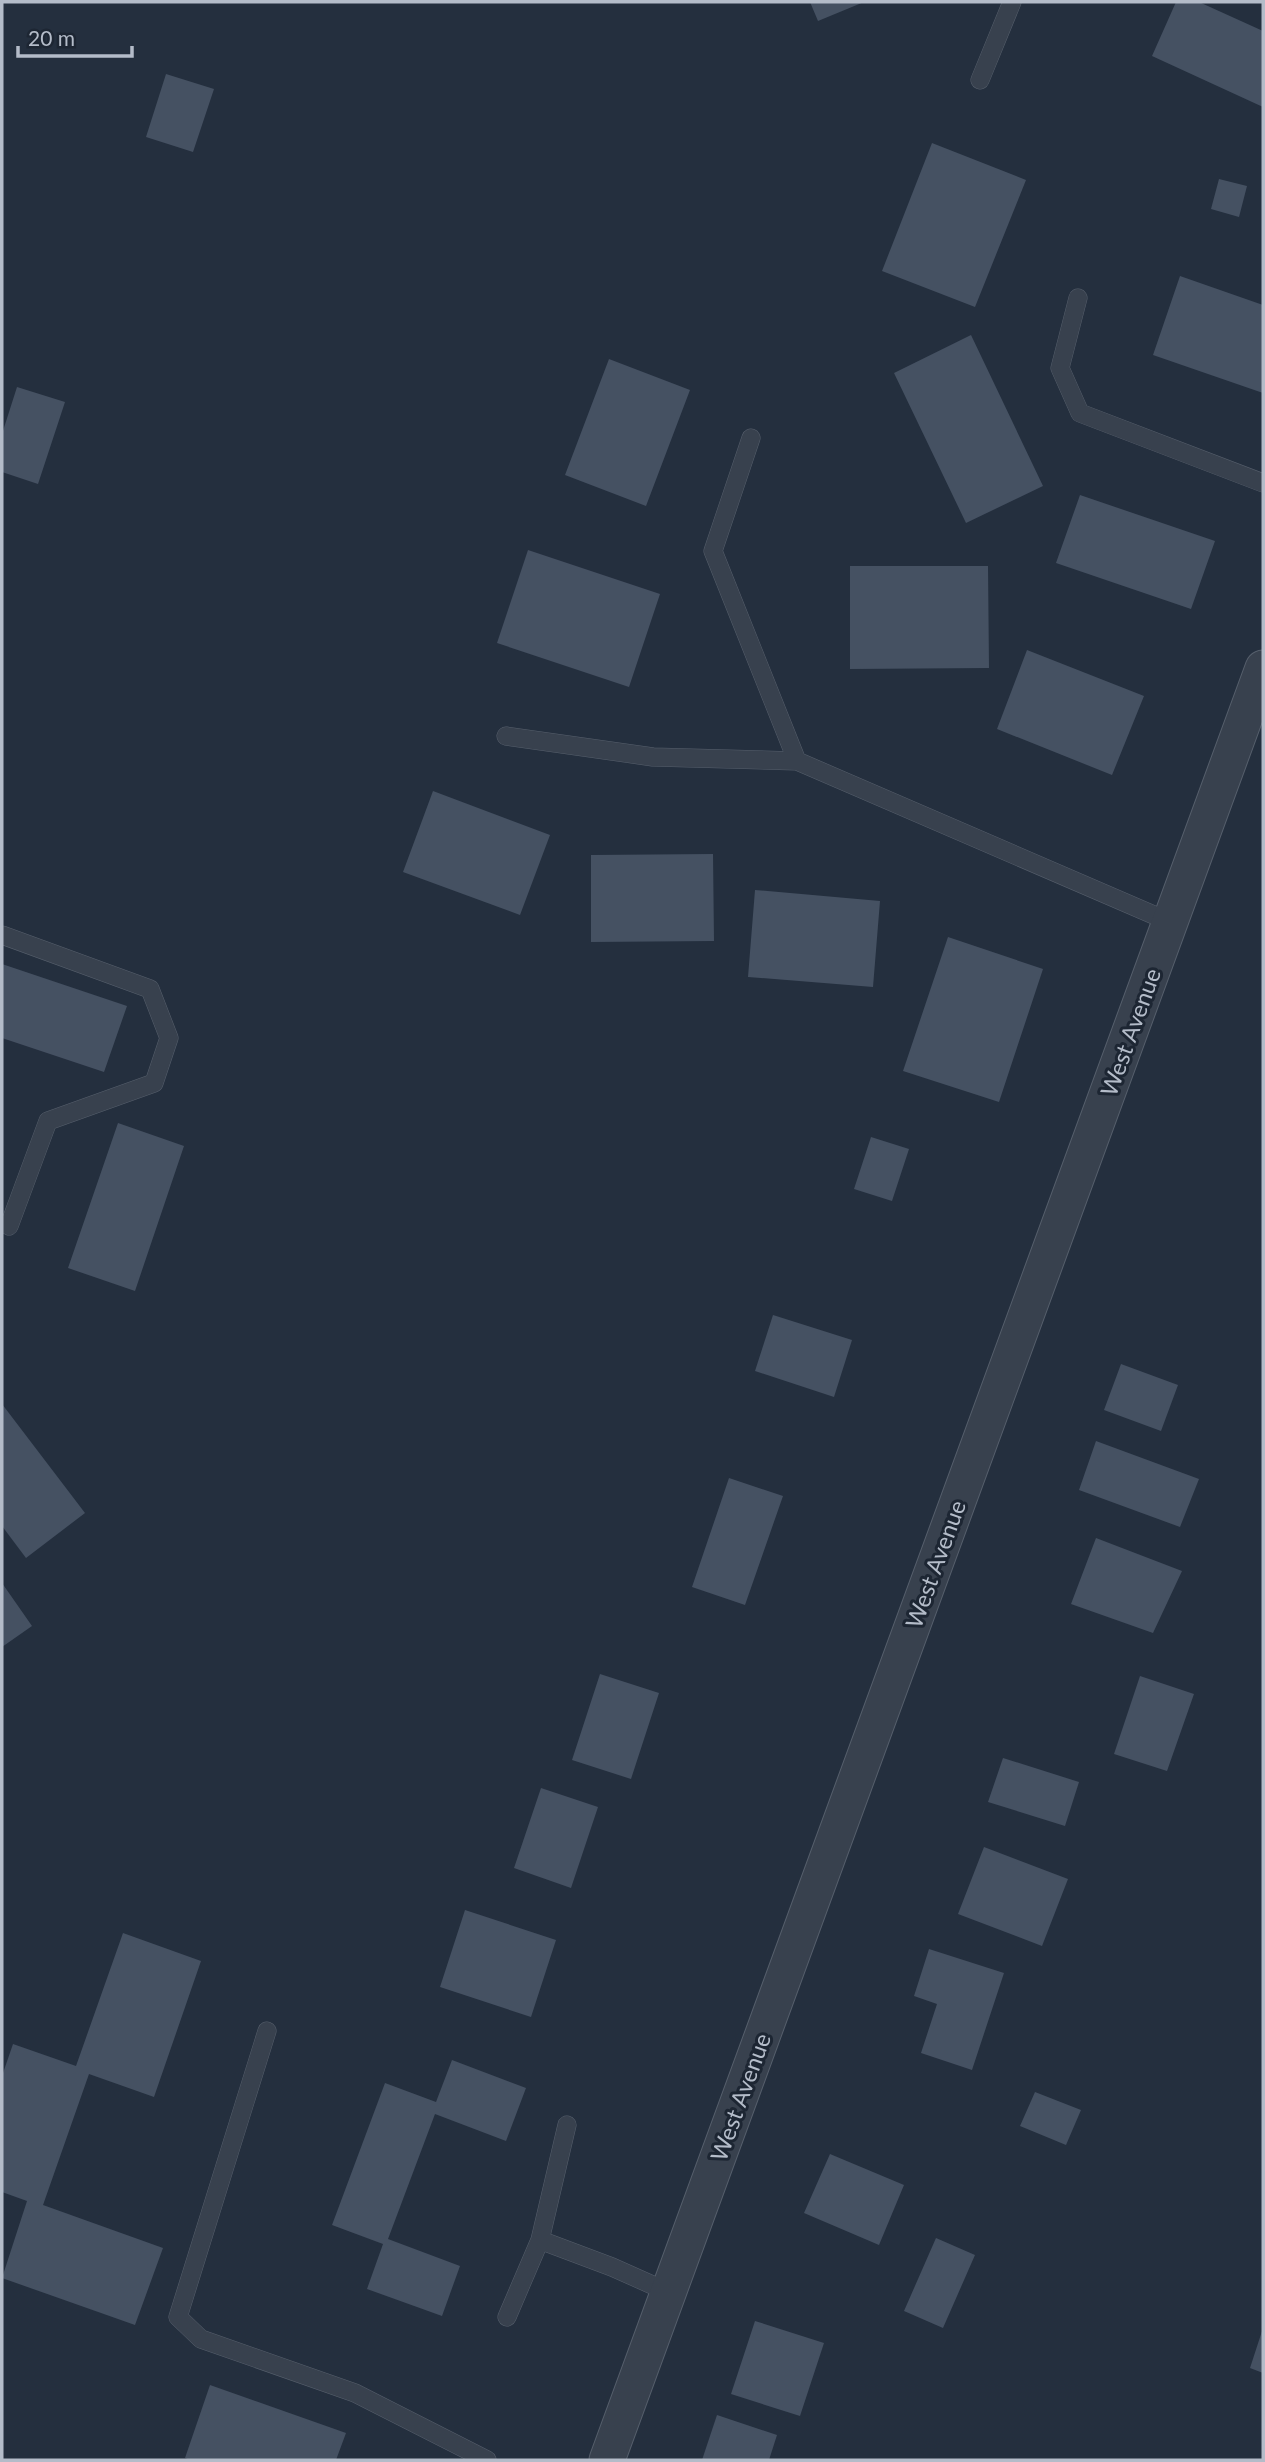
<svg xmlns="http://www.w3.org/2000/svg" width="1265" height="2462" font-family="Lato,sans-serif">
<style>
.building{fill:#455162}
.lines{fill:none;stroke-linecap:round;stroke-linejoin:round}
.lane-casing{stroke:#565f6c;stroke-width:19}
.street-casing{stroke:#565f6c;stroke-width:37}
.lane{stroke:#38414e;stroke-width:18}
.street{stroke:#38414e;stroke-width:35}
.labels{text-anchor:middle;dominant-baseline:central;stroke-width:6;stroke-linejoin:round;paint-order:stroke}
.street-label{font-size:23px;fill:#b4bcc9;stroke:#1d2633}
</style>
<rect width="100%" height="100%" fill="#242f3e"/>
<path class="building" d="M810,2H864L818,21Z
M1176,2H1199L1263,31V107L1152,56Z
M166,74L214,89L193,152L146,137Z
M932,143L1026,180L975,307L882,271Z
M1219,179L1247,186L1239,217L1211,209Z
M1180,276L1263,305V393L1153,355Z
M971,335L1043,486L966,523L894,373Z
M609,359L690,390L646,506L565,475Z
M17,387L65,402L38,484L2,472V434Z
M1080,495L1215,541L1191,609L1056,563Z
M528,550L660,594L629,687L497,643Z
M850,566H988L989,668L850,669Z
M1027,650L1144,696L1112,775L997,729Z
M433,791L550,835L520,915L403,872Z
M713,854L714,941L591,942V855Z
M755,890L880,901L873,987L748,977Z
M948,937L1043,969L999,1102L903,1071Z
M2,964L127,1006L104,1072L2,1038Z
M118,1123L184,1146L135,1291L68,1268Z
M871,1137L909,1149L892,1201L854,1189Z
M773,1315L852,1340L834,1397L755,1371Z
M1121,1364L1178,1385L1161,1431L1104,1410Z
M2,1404L85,1513L26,1558L2,1526Z
M1096,1441L1199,1479L1180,1527L1079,1490Z
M729,1478L783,1496L745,1605L692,1587Z
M1096,1538L1182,1571L1153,1633L1071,1604Z
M2,1583L32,1626L2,1647Z
M600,1674L659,1693L631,1779L572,1760Z
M1140,1676L1194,1694L1167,1771L1114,1754Z
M1003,1758L1079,1782L1065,1826L988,1802Z
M541,1788L598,1807L571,1888L514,1868Z
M984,1847L1068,1879L1042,1946L958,1914Z
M465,1910L556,1940L531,2017L440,1987Z
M123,1933L201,1961L154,2097L89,2074L43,2205L163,2248L135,2325L2,2278L27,2201L2,2192V2076L13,2044L76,2066Z
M929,1949L1004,1973L972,2070L921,2053L937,2004L914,1996Z
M452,2060L526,2088L506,2141L435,2114L388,2239L460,2266L442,2316L367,2289L383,2244L332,2225L385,2083L436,2102Z
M1035,2092L1081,2110L1066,2145L1020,2126Z
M830,2154L904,2185L879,2245L804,2213Z
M936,2238L975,2255L943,2328L904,2311Z
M755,2321L824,2343L800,2416L731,2394Z
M1263,2328V2373L1250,2368Z
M210,2385L346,2433L336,2460H190L185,2458Z
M717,2415L777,2435L769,2460H702Z"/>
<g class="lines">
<defs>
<path id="lane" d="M980,80L1012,2
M1078,298L1060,368L1080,413L1263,483
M751,438L713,551L797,761L1170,922
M506,736L653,757L797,761
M2,935L150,989L169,1038L154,1083L48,1121L9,1226
M267,2031L178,2317L201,2339L355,2393L487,2460
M567,2125L540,2240L612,2267L668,2292
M507,2317L540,2240"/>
<path id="street" d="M607,2460L1263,668"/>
</defs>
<use href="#lane" class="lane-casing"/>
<use href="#street" class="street-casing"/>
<use href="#lane" class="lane"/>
<use href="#street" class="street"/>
</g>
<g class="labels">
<g class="street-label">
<text transform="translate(1130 1032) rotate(-70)">West Avenue</text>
<text transform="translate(935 1564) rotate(-70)">West Avenue</text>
<text transform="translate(740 2097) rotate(-70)">West Avenue</text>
</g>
</g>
<rect width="1265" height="2462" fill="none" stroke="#b4bcc9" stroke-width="7"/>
<path d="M18 46v10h114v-10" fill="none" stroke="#b4bcc9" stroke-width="3.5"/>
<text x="28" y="46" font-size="21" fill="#b4bcc9" stroke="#1d2633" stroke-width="5" paint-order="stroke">20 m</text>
</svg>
